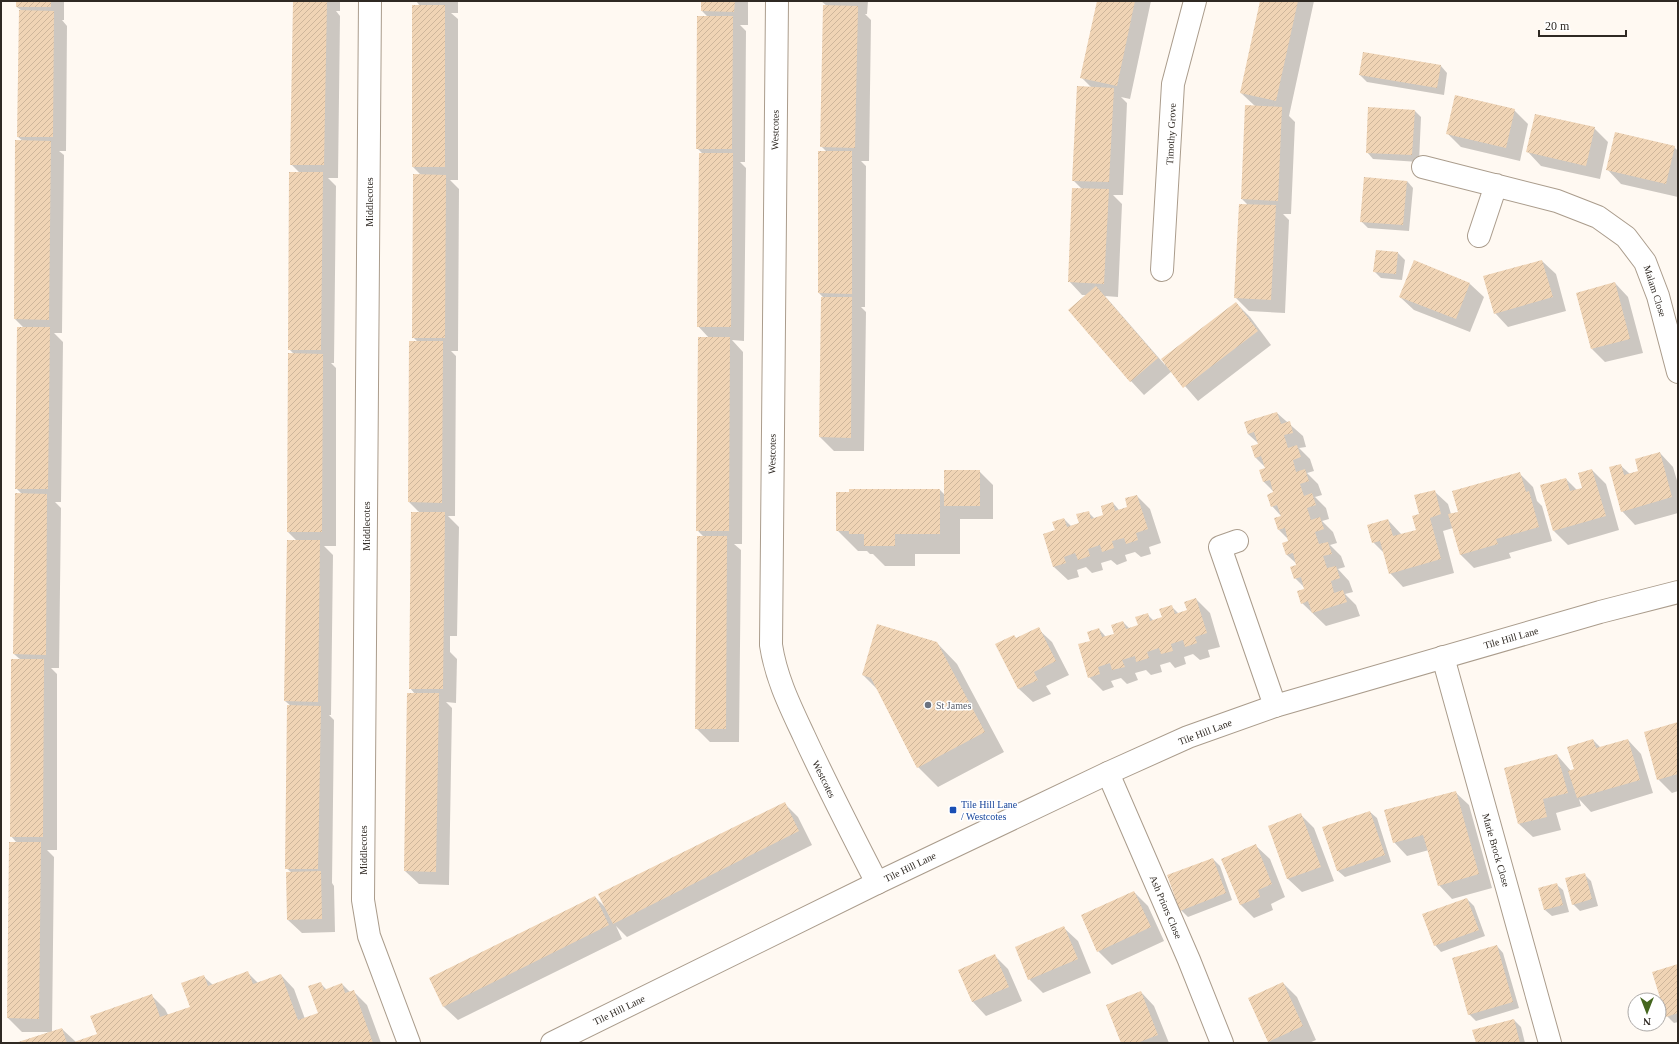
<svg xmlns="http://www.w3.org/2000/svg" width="1679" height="1044" font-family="'Times New Roman',serif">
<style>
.shadow{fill:#0003}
.building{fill:url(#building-hatch)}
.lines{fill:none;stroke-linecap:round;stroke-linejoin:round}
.street-casing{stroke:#aa9c8c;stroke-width:24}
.secondary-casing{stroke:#aa9c8c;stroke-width:24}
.street{stroke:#fff;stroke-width:22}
.secondary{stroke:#fff;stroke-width:22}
.worship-dot{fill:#6b7280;stroke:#fff;stroke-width:1.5}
.transit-dot{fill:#1a4fb4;stroke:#fff;stroke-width:1.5}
.labels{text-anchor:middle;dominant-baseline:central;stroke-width:3;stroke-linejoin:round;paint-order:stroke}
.street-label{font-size:10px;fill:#2f2923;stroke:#fff}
.worship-label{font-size:10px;fill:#5b616d;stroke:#fff;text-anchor:start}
.transit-label{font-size:10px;fill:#164399;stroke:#fff;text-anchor:start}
</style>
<defs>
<pattern id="building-hatch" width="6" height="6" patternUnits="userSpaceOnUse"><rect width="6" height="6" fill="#f0d4b5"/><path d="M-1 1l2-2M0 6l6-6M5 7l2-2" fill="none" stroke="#ceb69b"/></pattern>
</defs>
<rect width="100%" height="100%" fill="#fff9f2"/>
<path class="shadow" d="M17,1H64V20H62L67,26L66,151H59L64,155L62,333H54L63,342L61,502H55L61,508L59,668H51L57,674V850H47L54,857L52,1032L62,1029L76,1042L98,1035L151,995L165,1009L168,1015L191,1007L203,976L213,985L248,973L258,983L281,975L294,989L305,1019L320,1014V983L327,990L342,984L350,992L353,991L367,1005L381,1043H17L50,1032H22L8,1018L17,843L11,836L21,660L14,654L16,494H22L16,488L24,328L15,319L23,141L18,137L22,11L17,7Z
M299,1H340V11H336L340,16L338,178H328L336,186L334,363H331L336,368V546H324L333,555L331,715H329L334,720L332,883L334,886L335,932L302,933L288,920L291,872L286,868L291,706L285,701L288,541H297L288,532L294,354L289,349L300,173L291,164Z
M416,1H458V13H451L458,19V180H450L459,189L458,351H451L456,356L455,516H448L459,527L457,636H450V652L457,659L456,703L446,702L452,708L449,885L419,884L405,871L415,694L410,688L420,513L409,502L418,342L413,337L421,175L413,167L420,6Z
M702,1H748V25H740L746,31L745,162H740L746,168L744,341L732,340L743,352L742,544H734L741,550L739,742H710L696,728L704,537L697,530L709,338L698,326L703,154L697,148L708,17L702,11Z
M821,1H868L867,14H865L871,20L869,161H861L866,166L865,307H861L866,312L864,451H834L820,437L824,298L819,293L827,152L821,146L827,6Z
M1098,1H1151L1130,99L1121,97L1127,103L1123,195H1113L1122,204L1118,297L1105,296L1165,365L1236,303L1250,317L1271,345L1198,401L1172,371L1144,395L1131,381L1087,295H1082L1069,281L1082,189L1073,180L1092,88L1081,77Z
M1261,1H1314L1289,116L1295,122L1291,214H1283L1289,220L1285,313L1249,311L1235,297L1248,205L1242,199L1255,106L1241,93Z
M1441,66L1447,73L1444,95L1367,82L1360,75Z
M1514,110L1528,124L1520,161L1461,147L1448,134Z
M1415,111L1421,117L1419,162L1373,159L1367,152Z
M1594,128L1608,142L1600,179L1541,166L1528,152Z
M1674,147L1678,151V197L1621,184L1608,170Z
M1407,181L1413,188L1409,231L1368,228L1361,221Z
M1376,251L1398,253L1405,260L1402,280L1381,278L1374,271Z
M1414,261L1470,284L1484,297L1470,332L1414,310L1400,297Z
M1542,261L1556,274L1566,311L1508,327L1495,313Z
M1615,283L1628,297L1643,353L1605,362L1592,349Z
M1277,413L1303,436L1306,447L1299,448L1310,459L1314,471L1307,473L1318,484L1322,495L1315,497L1326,508L1329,519L1322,521L1333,532L1337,543L1330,545L1341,556L1345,567L1338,569L1349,581L1353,592L1345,594L1356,605L1360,616L1326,626L1302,603L1306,589L1295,578L1298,565L1287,555L1290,541L1279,530L1275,519L1282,517L1272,506L1275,493L1264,482L1260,471L1267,469L1256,458L1259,444L1248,434L1245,423Z
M1660,453L1673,467L1678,484V513L1635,525L1622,511L1620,465L1630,474L1639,472Z
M1592,470L1606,484L1619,530L1568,545L1554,531L1541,486L1566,479L1577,490L1584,488Z
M979,471L993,485V519H960V554H915V566H885L873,554H870L867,551H858L837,530L850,490H940L945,495Z
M1519,473L1533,487L1537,501L1542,506L1552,541L1509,553L1511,558L1474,568L1461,555L1453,528L1443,531L1454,573L1403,587L1390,573L1384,553L1373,542L1388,520L1402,535L1417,531L1420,515L1434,491L1448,504L1451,514L1459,512Z
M1137,496L1150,509L1161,543L1149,547L1151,554L1141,557L1135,552L1125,555L1127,561L1117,565L1111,560L1101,563L1103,570L1092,573L1086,567L1077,570L1079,577L1068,580L1054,567L1044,534L1056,531L1064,519L1071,526L1080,523L1088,512L1095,519L1105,516L1113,503L1119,510L1129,507Z
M1196,599L1210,613L1220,647L1208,650L1210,657L1200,660L1193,654L1184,657L1186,664L1175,668L1170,662L1160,665L1162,672L1151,675L1146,670L1135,673L1138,680L1127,684L1121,678L1111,681L1114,687L1103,691L1089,677L1091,642L1099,629L1106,637L1115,634L1123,622L1130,629L1139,626L1147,614L1154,621L1163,618L1171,606L1179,614L1188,611Z
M1038,629L1052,642L1069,675L1046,686L1051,694L1033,702L1019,689L997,645L1014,636L1017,639Z
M937,643L957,664L1004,752L938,787L918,767L879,691L863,675Z
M1678,723V791L1672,793L1658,779Z
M1593,740L1601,748L1628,740L1641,754L1653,793L1591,812L1579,799L1581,806L1556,813L1561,830L1533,837L1519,824L1557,755L1571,771L1575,769Z
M1455,792L1469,805L1492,888L1452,899L1439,885L1429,850L1407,856L1394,842Z
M784,803L798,817L812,845L627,937L616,926L622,939L458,1020L444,1007L430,978L595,897L606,908Z
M1370,812L1377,818L1391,862L1345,877L1338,871Z
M1301,815L1314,828L1334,881L1302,892L1288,879L1269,826Z
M1256,846L1270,859L1285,897L1271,904L1273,910L1254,918L1240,904Z
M1213,859L1220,866L1232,900L1188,917L1181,910Z
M1584,874L1591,881L1598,906L1580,911L1573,904Z
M1556,884L1563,890L1569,912L1552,916L1545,910L1539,889Z
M1134,892L1148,906L1164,941L1112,965L1098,951Z
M1467,899L1474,906L1485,936L1441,952L1435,945Z
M1064,928L1078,941L1091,973L1043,993L1029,979Z
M1497,946L1503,953L1519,1008L1476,1021L1469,1014Z
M995,956L1008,969L1022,1001L986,1016L973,1002L960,971Z
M1678,965V1022L1674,1023L1667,1016Z
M1283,983L1297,997L1316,1040L1309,1043L1269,1042Z
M1141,992L1154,1006L1169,1043H1122Z
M1514,1020L1521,1027L1525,1043H1477Z"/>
<path class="building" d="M16,1H51V7H16Z
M293,1H327L324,165H290Z
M701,1H735L734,12L701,11Z
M1097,1H1135L1117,86L1080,78Z
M1260,1H1298L1276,101L1240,93Z
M412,5H445V167H412Z
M823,5L858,6L855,148L820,147Z
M19,10L54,11L53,137H17Z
M697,16H733L732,149H696Z
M1363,52L1441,65L1437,88L1359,75Z
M1077,86L1114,88L1109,182L1072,181Z
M1455,95L1515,109L1506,148L1446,134Z
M1245,105L1282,107L1278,201L1241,199Z
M1368,107L1415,110L1412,155L1366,153Z
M1535,114L1595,127L1586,166L1526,152Z
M1615,132L1675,146L1666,184L1606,170Z
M15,140L51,141L49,320L14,319Z
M818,151H852V294L818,293Z
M699,153H733L731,327H697Z
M289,172H323L321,350H288Z
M413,174L446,175L445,338H412Z
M1364,177L1407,181L1403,225L1360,222Z
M1072,188L1109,189L1104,284L1068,282Z
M1239,204L1276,205L1271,300L1234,298Z
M1376,250L1398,252L1396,274L1373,272Z
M1414,260L1470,283L1456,319L1399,297Z
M1542,260L1553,297L1494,314L1483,276Z
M1615,282L1630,339L1591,349L1576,293Z
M1096,286L1158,358L1130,382L1068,310Z
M821,297H852L851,438L819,437Z
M1236,302L1258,331L1183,388L1161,359Z
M17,327H50L48,489H15Z
M698,337H730L729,531H696Z
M409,341H443L442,503L408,502Z
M288,353L323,354L322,532H287Z
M1277,412L1281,424L1290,421L1293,433L1284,435L1288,448L1297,445L1301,457L1293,460L1296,472L1305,469L1309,481L1300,484L1304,496L1312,493L1316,505L1307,508L1311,520L1320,517L1324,529L1315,532L1319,544L1328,542L1332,554L1323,556L1327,568L1336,566L1340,578L1331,581L1334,593L1343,590L1347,602L1312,613L1308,601L1301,604L1297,591L1304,589L1301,577L1294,579L1290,567L1296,565L1293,553L1286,555L1282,543L1288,541L1285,528L1278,530L1274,518L1281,516L1277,505L1271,507L1267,495L1273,492L1270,480L1263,482L1259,470L1265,468L1261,456L1255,458L1251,446L1258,444L1254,432L1248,434L1244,422Z
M1660,452L1672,497L1621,512L1609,467L1621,464L1624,475L1638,471L1635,459Z
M1592,469L1606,516L1553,531L1540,485L1566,478L1570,491L1582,488L1578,473Z
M944,470H980V506H944Z
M1520,472L1526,492L1529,491L1539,527L1496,539L1498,544L1460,555L1448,514L1458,512L1452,491Z
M849,489H940V534H895V546H864V534H849V531H836V492H849Z
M1435,490L1441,514L1430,518L1441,559L1389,574L1380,541L1372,543L1367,525L1388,519L1393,536L1416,530L1412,516L1419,514L1414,495Z
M15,493L47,494L46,655L13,654Z
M1137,495L1148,529L1136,533L1138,540L1126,544L1124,538L1112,541L1114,548L1102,552L1100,545L1088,549L1090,556L1078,560L1075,553L1064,557L1066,563L1053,567L1043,534L1055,530L1052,522L1064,518L1067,527L1079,523L1076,514L1089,511L1091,519L1103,515L1101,506L1113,502L1115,511L1127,507L1125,498Z
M411,512H445L443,689H409Z
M697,536H727L726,729H695Z
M287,540H320L318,702L284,701Z
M1196,598L1207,633L1195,637L1197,643L1185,647L1183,640L1171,644L1173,651L1161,654L1159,648L1147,652L1149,658L1136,662L1135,656L1122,660L1125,667L1112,670L1110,663L1098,667L1100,674L1088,678L1078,644L1090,641L1087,632L1099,628L1102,637L1114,634L1111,625L1123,621L1126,629L1138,625L1135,617L1148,613L1150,621L1162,617L1159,609L1172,605L1175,614L1187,610L1184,602Z
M877,624L937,642L985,732L917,768L871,678L862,675Z
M1039,627L1056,661L1034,672L1038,680L1018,689L995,644L1014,635L1016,638Z
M11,659H44L43,837H10Z
M407,693H439L436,872L404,871Z
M287,705L321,706L318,869H285Z
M1678,722V774L1657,780L1644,732Z
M1593,739L1596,748L1628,739L1640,780L1577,798L1568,771L1574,769L1567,747Z
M1557,754L1568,793L1543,799L1547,817L1518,824L1504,768Z
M1456,791L1479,874L1438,886L1423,835L1393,843L1384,810Z
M785,802L799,831L613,924L598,894Z
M1370,811L1385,855L1337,871L1322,827Z
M1301,813L1321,867L1287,879L1268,826Z
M9,842H41L39,1019L7,1018Z
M1256,844L1272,884L1258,890L1260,897L1240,905L1221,859Z
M1213,858L1226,893L1180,911L1167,875Z
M321,871L322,919L287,920L286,872Z
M1585,873L1592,899L1572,905L1565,878Z
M1557,883L1563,905L1544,910L1538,888Z
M1134,891L1151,927L1097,952L1081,915Z
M595,896L609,925L443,1007L429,978Z
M1467,898L1479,930L1434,946L1422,914Z
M1064,926L1078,959L1028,980L1015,947Z
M1497,945L1513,1002L1468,1015L1452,958Z
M995,954L1009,987L972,1002L958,970Z
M1678,964V1013L1666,1017L1652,972Z
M248,971L253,984L281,974L298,1020L318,1013L308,986L321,982L324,990L342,983L345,993L354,990L373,1043H71L97,1034L90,1016L152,994L160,1017L190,1007L181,983L204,975L208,986Z
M1283,982L1303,1026L1268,1042L1248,998Z
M1141,991L1158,1035L1137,1043H1121L1106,1005Z
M1514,1019L1520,1043H1476L1472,1030Z
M62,1028L67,1043H15Z"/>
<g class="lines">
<defs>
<path id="street" d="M370,1L363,900L369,936L409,1043
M777,1L771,645C776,678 790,706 804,736C827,786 852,834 877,883
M1423,167L1557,201L1598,217L1626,237L1645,262L1658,296L1678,372
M1479,236L1496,185
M1162,270L1173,84L1195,1
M1237,541L1220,547L1275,706
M1443,657L1550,1043
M1108,773L1189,960L1222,1043"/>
<path id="secondary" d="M552,1043L877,883L1108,773L1188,737L1275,706L1600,612L1678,592"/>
</defs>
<use href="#street" class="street-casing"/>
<use href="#secondary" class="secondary-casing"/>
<use href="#street" class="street"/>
<use href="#secondary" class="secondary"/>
</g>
<circle class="worship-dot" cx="928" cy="705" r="4"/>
<rect class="transit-dot" x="949" y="806" width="8" height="8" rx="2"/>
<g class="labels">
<g class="street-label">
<text transform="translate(775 130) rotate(-89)">Westcotes</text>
<text transform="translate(1171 134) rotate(-87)">Timothy Grove</text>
<text transform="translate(369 202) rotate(-90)">Middlecotes</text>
<text transform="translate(1655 291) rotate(72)">Malam Close</text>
<text transform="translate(772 454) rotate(-89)">Westcotes</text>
<text transform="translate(366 526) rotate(-90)">Middlecotes</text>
<text transform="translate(1511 638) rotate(-16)">Tile Hill Lane</text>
<text transform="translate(1205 732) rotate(-21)">Tile Hill Lane</text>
<text transform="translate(824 779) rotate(64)">Westcotes</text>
<text transform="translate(363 850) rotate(-90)">Middlecotes</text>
<text transform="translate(1496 850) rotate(74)">Marie Brock Close</text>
<text transform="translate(910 867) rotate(-26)">Tile Hill Lane</text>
<text transform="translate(1166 907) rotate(67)">Ash Priors Close</text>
<text transform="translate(619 1010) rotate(-26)">Tile Hill Lane</text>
</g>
<g class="worship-label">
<text x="936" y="705">St James</text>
</g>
<g class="transit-label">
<text x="961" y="804">Tile Hill Lane<tspan x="961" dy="12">/ Westcotes</tspan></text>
</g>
</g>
<rect width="1679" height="1044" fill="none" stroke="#2f2923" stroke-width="4"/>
<g transform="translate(1647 1012) rotate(180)"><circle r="19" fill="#ffffff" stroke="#aca9a7"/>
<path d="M0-3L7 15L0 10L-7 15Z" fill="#44661e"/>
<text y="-6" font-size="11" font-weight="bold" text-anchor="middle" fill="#2f2923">N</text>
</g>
<path d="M1539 30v6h87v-6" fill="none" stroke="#2f2923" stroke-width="2"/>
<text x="1545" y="30" font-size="12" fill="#2f2923" stroke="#ffffff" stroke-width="3" paint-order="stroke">20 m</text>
</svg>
